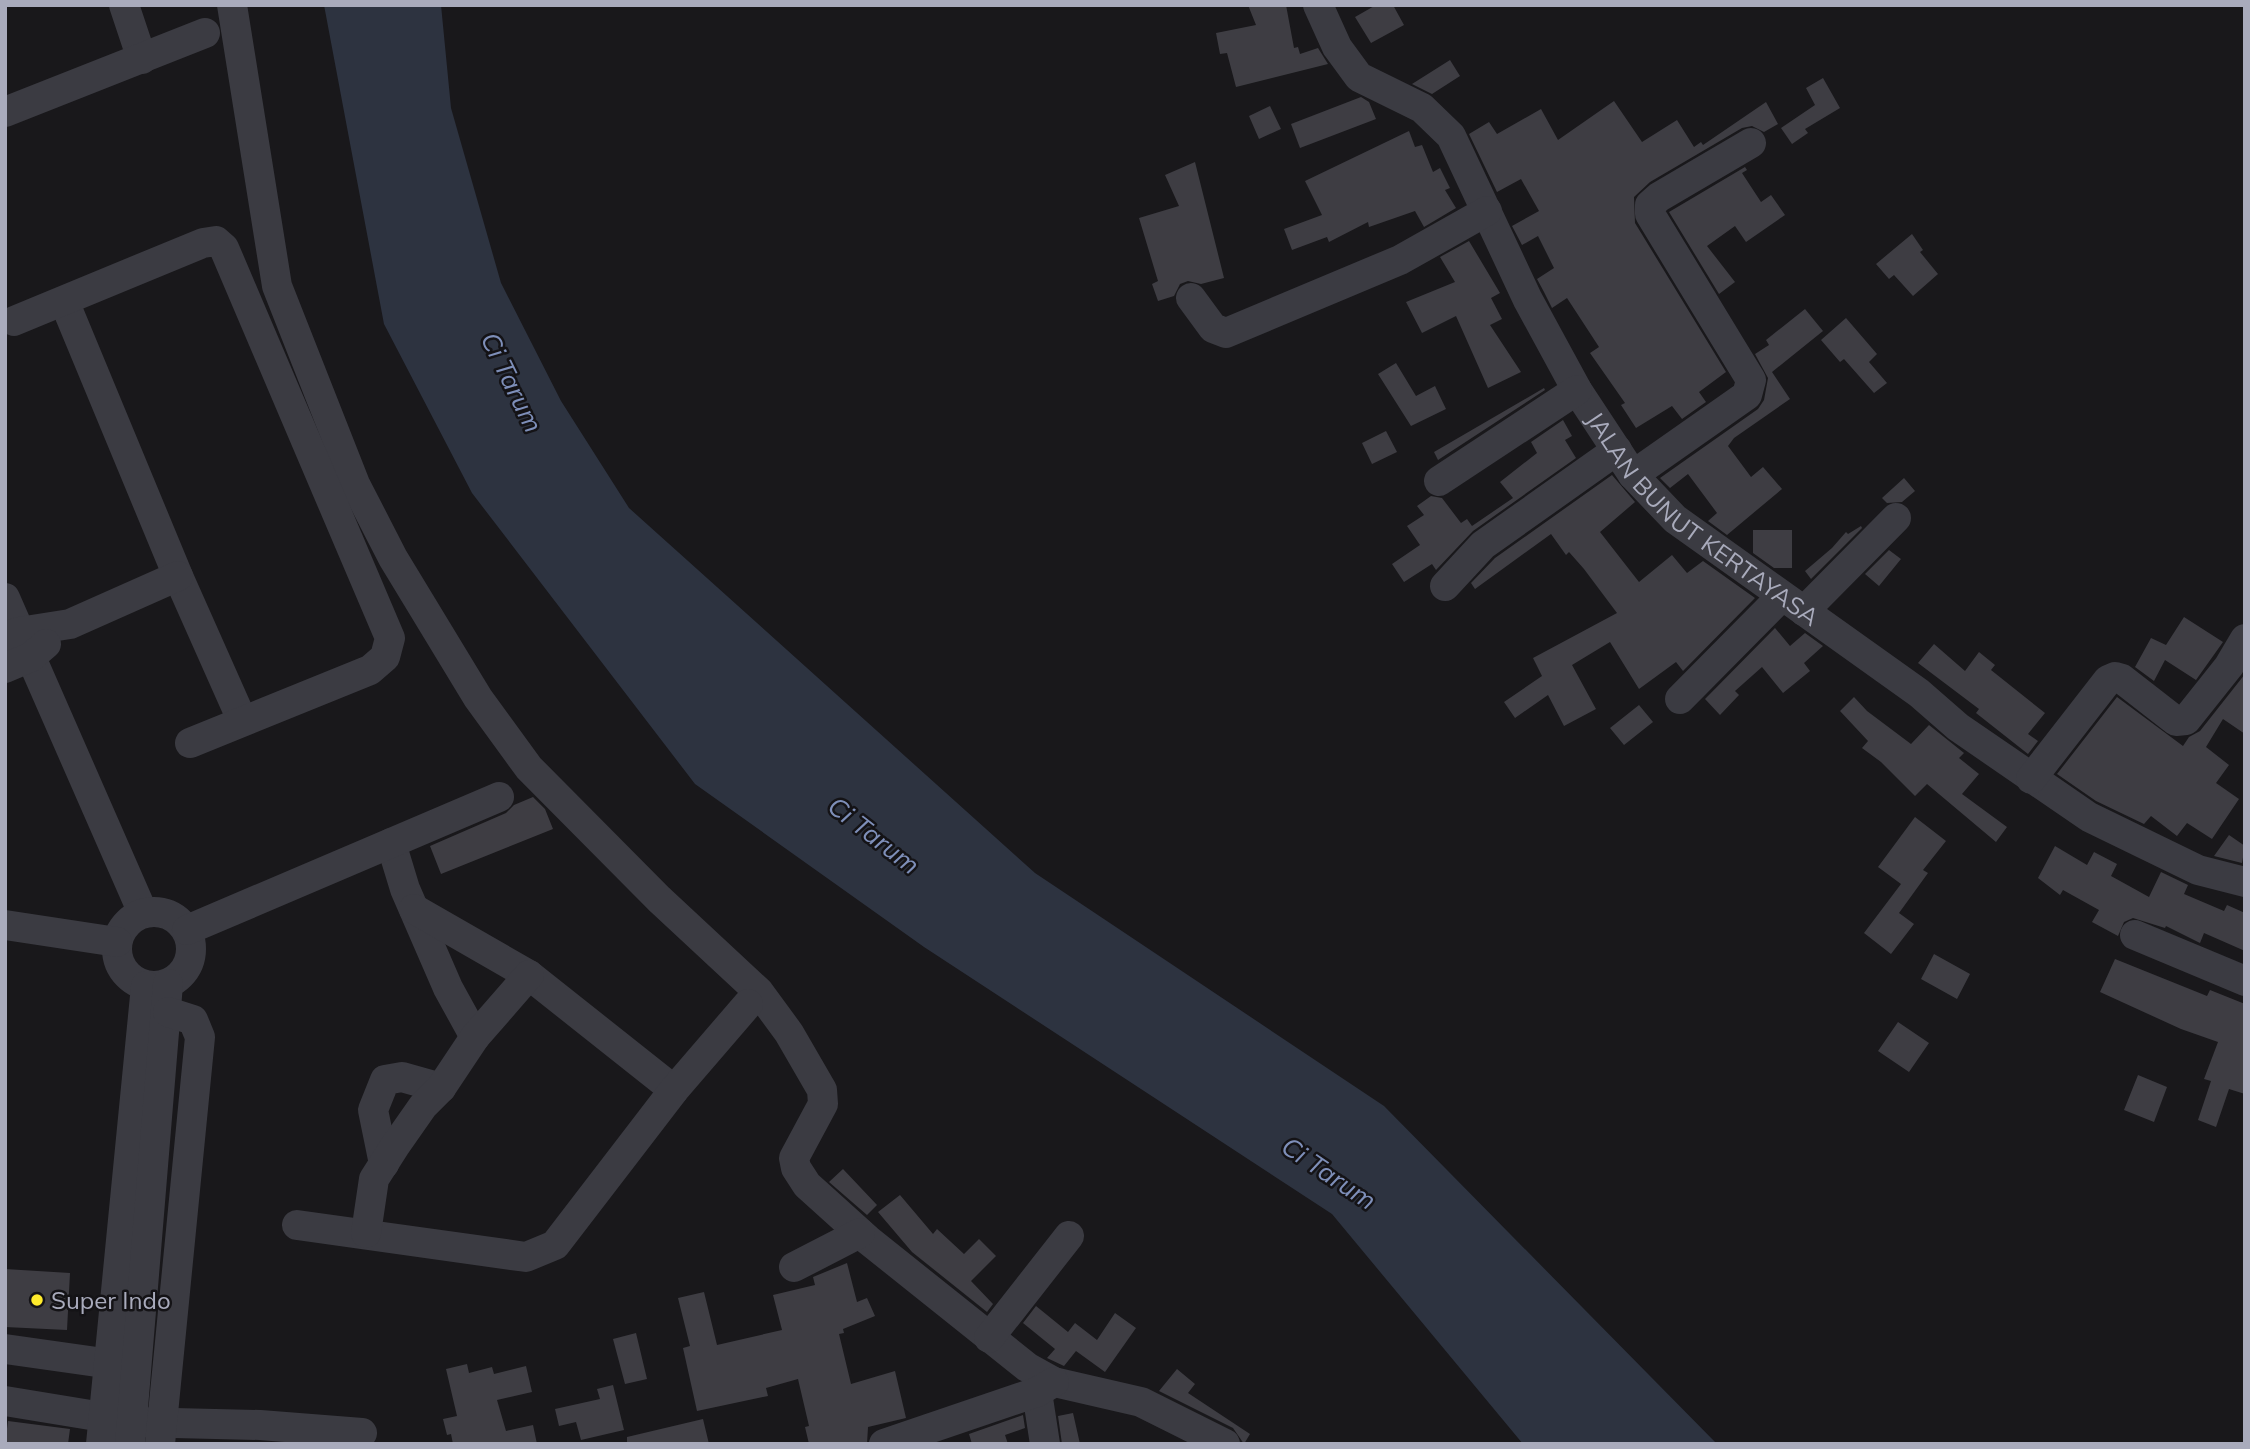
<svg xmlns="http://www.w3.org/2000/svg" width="2250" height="1449" font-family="Mulish,sans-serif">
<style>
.water{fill:#2d3340}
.building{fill:#3e3d43}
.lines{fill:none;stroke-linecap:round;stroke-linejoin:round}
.minor{stroke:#3b3b42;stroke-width:30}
.poi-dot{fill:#ffeb2c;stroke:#141316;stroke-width:2.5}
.labels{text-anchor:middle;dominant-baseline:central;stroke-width:5;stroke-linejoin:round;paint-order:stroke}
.street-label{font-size:24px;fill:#a9abbc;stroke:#141316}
.poi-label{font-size:24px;fill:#a9abbc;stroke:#141316;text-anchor:start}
.water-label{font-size:26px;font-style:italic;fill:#7e8fb9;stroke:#141316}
</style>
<rect width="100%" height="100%" fill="#19181b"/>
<path class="water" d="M324,5H441L451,108L501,283L561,401L629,508L1035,873L1384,1106L1717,1444H1523L1332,1214L924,947L695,784L472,493L384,324Z"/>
<path class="building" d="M1248,5H1286L1294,48L1298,47L1300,54L1318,48L1328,64L1236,87L1227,53L1220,54L1216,33L1256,25Z
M1376,5H1393L1404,25L1371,43L1355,17Z
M1450,60L1460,76L1432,94L1412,84Z
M1823,78L1840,108L1805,129L1808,133L1792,144L1781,128L1815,105L1806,88Z
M1361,97L1369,102L1376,119L1300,148L1291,124Z
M1614,101L1642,142L1677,120L1694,147L1701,142L1703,145L1766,102L1778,124L1764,132L1752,126L1742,128L1650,182L1634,197L1635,223L1726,372L1699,392L1706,402L1682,419L1672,406L1636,428L1621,405L1625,403L1590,353L1599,347L1567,298L1552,308L1544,292L1537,279L1554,268L1538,236L1522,245L1512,226L1539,211L1521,179L1497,192L1469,134L1489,122L1497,134L1541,109L1558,140Z
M1270,106L1281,129L1259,139L1249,116Z
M1409,131L1415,147L1422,145L1433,172L1440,168L1450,188L1445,190L1456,208L1424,227L1415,211L1369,227L1368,222L1329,242L1327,237L1292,250L1284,229L1322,215L1305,181Z
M1195,162L1224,278L1201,284L1188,281L1180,284L1174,296L1158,301L1152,284L1158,281L1139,218L1179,206L1165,175Z
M1745,167L1747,170L1742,173L1761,202L1771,195L1785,215L1746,242L1735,226L1707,246L1735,282L1719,294L1669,212Z
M1912,234L1923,250L1920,252L1938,274L1913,296L1894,275L1889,279L1876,264Z
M1469,241L1500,293L1491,298L1502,319L1490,325L1521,372L1488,388L1456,316L1422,333L1406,302L1455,282L1440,257Z
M1805,309L1823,331L1772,372L1790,399L1734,438L1728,446L1751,477L1763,467L1782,489L1727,535L1708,521L1717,513L1688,474L1670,488L1660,478L1758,409L1764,400L1768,378L1755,354L1769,345L1766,340Z
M1846,318L1877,354L1869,362L1887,383L1874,393L1844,359L1840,362L1821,340Z
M1396,363L1416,396L1435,386L1446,409L1411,426L1378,374Z
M1544,388L1545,390L1438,460L1434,452Z
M1563,420L1572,436L1565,440L1576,458L1473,531L1436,570L1432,564L1404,582L1392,564L1420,545L1407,526L1424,515L1417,506L1431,496L1442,498L1461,523L1467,519L1472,526L1513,498L1500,482L1537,453L1531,442Z
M1386,431L1397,452L1372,464L1362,443Z
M1612,475L1635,502L1600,532L1639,582L1672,555L1687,573L1703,561L1755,598L1683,671L1676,662L1639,689L1610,642L1572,665L1596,709L1564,726L1548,695L1515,718L1504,702L1542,676L1533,658L1617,613L1584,569L1569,552L1566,555L1551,534L1475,589L1471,583L1495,558Z
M1904,478L1915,491L1902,502L1887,503L1882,498Z
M1861,526L1862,528L1811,579L1805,571L1832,548L1846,532L1848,534Z
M1753,530H1792V568H1774L1753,553Z
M1889,550L1901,559L1879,586L1865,574Z
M2184,617L2223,642L2196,680L2165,660L2154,681L2135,667L2151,638L2166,645Z
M1775,628L1790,646L1805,633L1823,646L1804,663L1810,671L1783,693L1762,667L1735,691L1739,695L1720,715L1705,699Z
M1934,644L1965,671L1979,652L1995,665L1991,670L2045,713L2028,734L2038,741L2028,754L1976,713L1979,709L1918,663Z
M2245,674V734L2223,719L2206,747L2229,765L2216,783L2239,799L2212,839L2187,823L2177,836L2151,816L2144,824L2096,801L2057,774L2117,697L2183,746L2189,737L2200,731Z
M1854,697L1867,711L1911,744L1929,725L1964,753L1959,758L1979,774L1962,794L2007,827L1996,842L1927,784L1915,796L1881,762L1862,748L1868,741L1840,711Z
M1639,705L1653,722L1624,745L1610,728Z
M533,797L545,809L553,829L441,874L430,846L506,813L514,805Z
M1915,817L1946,841L1923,870L1928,873L1899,913L1914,924L1891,954L1864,933L1901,884L1878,867Z
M2229,835L2245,846L2242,863L2214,856Z
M2055,846L2087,865L2094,852L2117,864L2111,876L2149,897L2161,872L2188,885L2184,894L2224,911L2227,905L2245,913V951L2204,933L2200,943L2166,926L2165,928L2133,918L2124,922L2118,936L2092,922L2099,910L2063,890L2060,895L2038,878Z
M1934,954L1970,974L1957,999L1921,979Z
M2115,959L2207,996L2210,990L2245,1004V1094L2229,1089L2216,1127L2198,1120L2211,1081L2204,1079L2218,1042L2181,1029L2100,992Z
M1898,1022L1929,1043L1909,1072L1878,1051Z
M2138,1075L2167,1087L2154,1122L2124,1110Z
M843,1169L877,1205L867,1215L829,1182Z
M900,1195L933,1234L937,1229L964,1254L979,1239L996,1256L971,1281L993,1304L987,1312L912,1252L878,1212Z
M847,1263L857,1302L867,1298L875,1316L843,1329L844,1333L839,1334L851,1384L895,1371L906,1418L868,1427L867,1444H809L805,1427L809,1426L798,1379L766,1388L768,1396L697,1411L683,1348L690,1346L678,1298L704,1292L717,1345L782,1330L773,1295L815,1285L813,1277Z
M5,1269L70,1273L67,1330L5,1327Z
M1036,1306L1068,1332L1075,1323L1097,1340L1115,1313L1136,1328L1105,1372L1076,1351L1064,1366L1047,1358L1055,1349L1023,1323Z
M636,1333L647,1379L625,1384L613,1339Z
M467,1364L469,1373L492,1367L494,1374L526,1366L532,1392L497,1400L506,1431L533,1425L537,1444H453L451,1434L447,1435L443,1419L457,1416L446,1369Z
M1177,1369L1195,1384L1188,1393L1250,1434L1244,1444L1233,1428L1159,1391Z
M613,1385L624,1430L581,1440L576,1422L559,1426L555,1409L600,1399L597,1389Z
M1073,1413L1080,1444H1062L1058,1416Z
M1023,1415L1025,1428L1005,1435L1008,1444H972L969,1434Z
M703,1419L709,1444H627V1437Z
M8,1421L70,1429L68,1444H5Z"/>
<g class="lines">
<g class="minor">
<path d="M124,5L142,59"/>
<path d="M232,5L277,286L355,484L393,558L478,698L529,768L659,899L759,992L789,1033L822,1090L823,1104L794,1158L796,1168L807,1185L868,1240L1027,1367L1054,1382L1141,1402L1225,1444"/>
<path id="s1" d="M1318,5L1337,47L1359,77L1422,108L1451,136L1528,300L1577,390L1633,475L1675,519L1919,693L1958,727L2089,817L2198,870L2245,882"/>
<path d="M5,112L205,33"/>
<path d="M1191,298L1213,328L1226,333L1400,260L1487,211"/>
<path d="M64,301L178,576L242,720"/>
<path d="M14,321L203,243L216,241L224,248L390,638L385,657L370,670L190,743"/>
<path d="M1633,475L1747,395L1751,380L1650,214V205L1659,197L1751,143"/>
<path d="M1439,481L1577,390"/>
<path d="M1445,586L1483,545L1617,450"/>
<path d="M5,598L143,913"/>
<path d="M1804,611L1896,518"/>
<path d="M5,637L19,632L70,624L178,576"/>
<path d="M5,668L31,657L46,644"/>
<path d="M1680,699L1782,596"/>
<path d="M2031,779L2108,680L2115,677L2122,679L2176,721L2186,720L2229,666L2245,639"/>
<path d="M391,843L405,889L448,988L475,1037"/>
<path d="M414,909L529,975L674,1090"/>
<circle cx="154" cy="949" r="37"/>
<path d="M5,925L117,942"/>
<path d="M187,930L499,797"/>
<path d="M2135,935L2245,981"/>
<path d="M384,1164L373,1110L385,1080L402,1077L441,1088"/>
<path d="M297,1225L526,1257L555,1245L674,1090L748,1004"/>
<path d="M366,1233L374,1179L395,1146L423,1106L441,1088L475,1037L529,975"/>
<path d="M794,1267L860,1233"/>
<path d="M989,1338L1069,1236"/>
<path d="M5,1349L111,1364"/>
<path d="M1037,1392L1045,1444"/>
<path d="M5,1401L133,1422L260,1425L362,1433"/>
<path d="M101,1444L146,986"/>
<path d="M130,1444L168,984"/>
<path d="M160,1444L200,1037L193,1020L168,1012"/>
<path d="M884,1444L1037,1392L1054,1382"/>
</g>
</g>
<circle class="poi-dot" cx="37" cy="1300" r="7"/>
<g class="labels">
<g class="street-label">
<text stroke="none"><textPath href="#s1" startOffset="660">JALAN BUNUT KERTAYASA</textPath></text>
</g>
<g class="poi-label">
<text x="51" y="1300">Super Indo</text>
</g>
<g class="water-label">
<text transform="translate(512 382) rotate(64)">Ci Tarum</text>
<text transform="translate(874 835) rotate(38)">Ci Tarum</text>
<text transform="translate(1329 1173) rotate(34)">Ci Tarum</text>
</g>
</g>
<rect width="2250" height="1449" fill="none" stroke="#a9abbc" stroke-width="14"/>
</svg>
